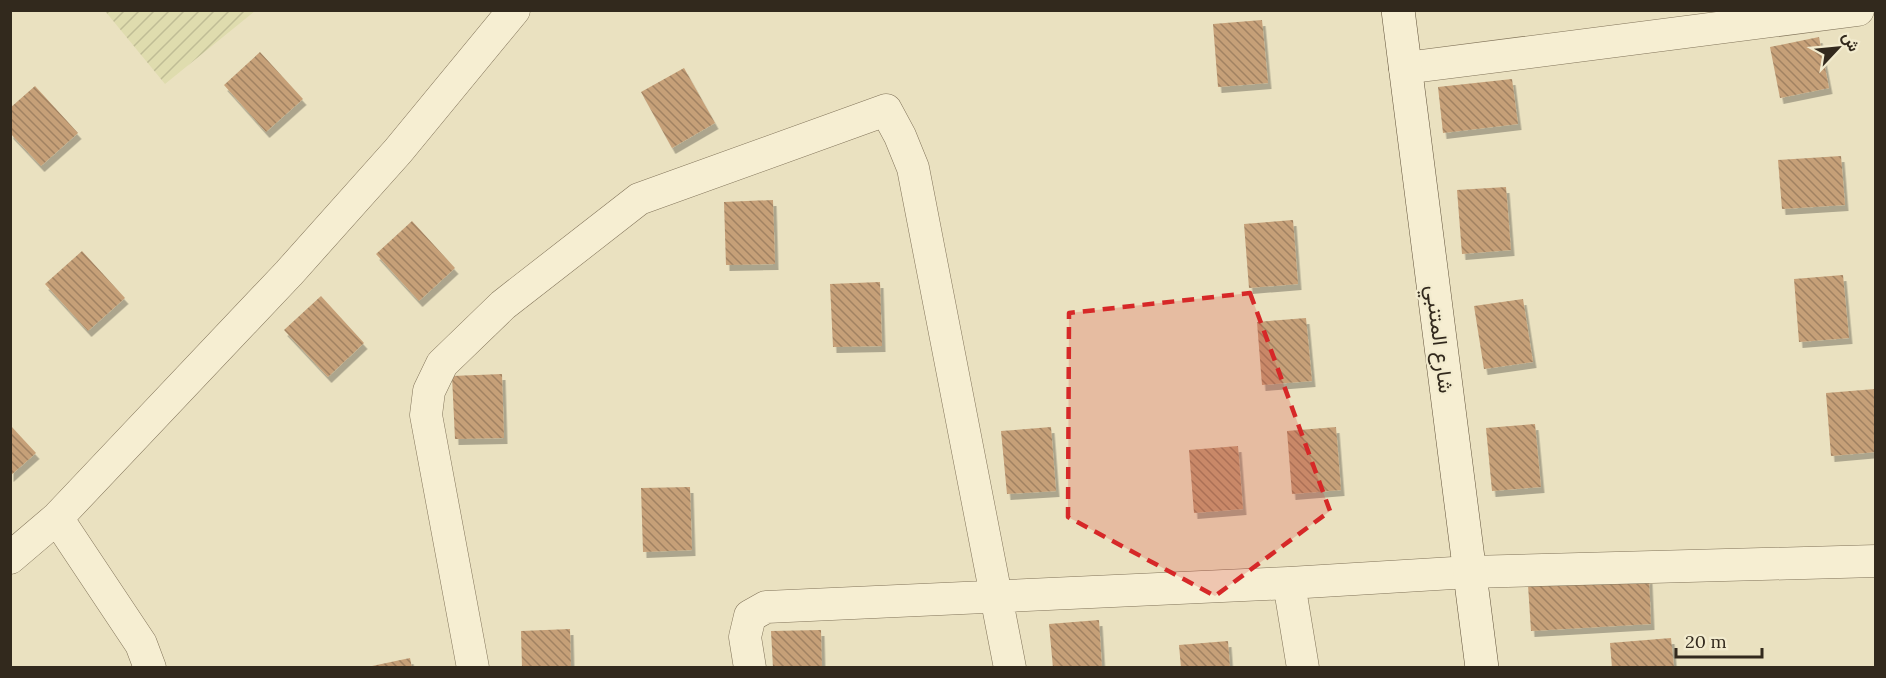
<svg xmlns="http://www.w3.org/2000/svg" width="1886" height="678" font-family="Lora,Vazirmatn,serif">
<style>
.farmland{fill:url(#farmland-furrows)}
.building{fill:url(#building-back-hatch);filter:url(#shadow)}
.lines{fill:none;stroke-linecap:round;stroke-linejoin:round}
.street-casing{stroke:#817359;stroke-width:33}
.secondary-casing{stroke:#63543c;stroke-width:34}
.street{stroke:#f6eed2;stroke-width:32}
.secondary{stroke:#f6eed2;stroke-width:33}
.marked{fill:#d62828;fill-opacity:0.2;stroke:#d62828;stroke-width:4.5;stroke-dasharray:12 8;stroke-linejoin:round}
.labels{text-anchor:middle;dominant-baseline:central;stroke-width:4.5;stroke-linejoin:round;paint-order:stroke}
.street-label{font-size:21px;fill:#32291d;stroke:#f2ebce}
</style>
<defs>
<pattern id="farmland-furrows" width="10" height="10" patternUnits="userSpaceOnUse" patternTransform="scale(1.5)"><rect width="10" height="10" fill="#dfdcae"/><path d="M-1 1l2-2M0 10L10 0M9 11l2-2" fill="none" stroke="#c0bd95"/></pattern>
<pattern id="building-back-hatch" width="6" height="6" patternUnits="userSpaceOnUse" patternTransform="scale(1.5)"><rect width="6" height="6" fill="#c6a078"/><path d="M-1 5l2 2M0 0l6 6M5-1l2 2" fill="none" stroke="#a18262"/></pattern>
<filter id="shadow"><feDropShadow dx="3.5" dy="6" stdDeviation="0" flood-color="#0004"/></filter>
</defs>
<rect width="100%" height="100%" fill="#eae1c0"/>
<path class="farmland" d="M105,11H255L165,84Z"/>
<path class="building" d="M1262,20L1268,83L1218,87L1213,24Z
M1819,37L1829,88L1780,98L1770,47Z
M260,52L303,99L266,132L224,85Z
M684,68L715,123L672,148L641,92Z
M1512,79L1518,124L1443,133L1438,87Z
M35,86L78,133L41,166L10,133V108Z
M1841,156L1845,205L1782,209L1778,160Z
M1506,187L1511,250L1462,254L1457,190Z
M773,200L775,264L726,265L724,202Z
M1293,220L1298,284L1249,288L1244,224Z
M412,221L455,268L419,301L376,254Z
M82,251L125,298L88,331L45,284Z
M1843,275L1849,338L1799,342L1794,279Z
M880,282L882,346L833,347L830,284Z
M321,296L364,343L328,377L284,330Z
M1523,299L1533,362L1484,369L1474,306Z
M1306,318L1312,381L1262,385L1257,322Z
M502,374L504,438L455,439L452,376Z
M1875,389L1876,452L1831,456L1826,393Z
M1535,424L1541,487L1492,491L1486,428Z
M10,425L36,453L10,476Z
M1051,427L1056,491L1007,494L1001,431Z
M1336,427L1341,490L1292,494L1287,431Z
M1238,446L1243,509L1194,513L1189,450Z
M690,487L692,550L643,552L641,488Z
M1649,578L1651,624L1531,631L1528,585Z
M1099,620L1102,668H1053L1049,624Z
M570,629L571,668H522L521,631Z
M821,630L822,668H773L771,631Z
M1671,638L1674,668H1612L1610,643Z
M1228,641L1230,668H1181L1179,645Z
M410,658L412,668H372V666Z"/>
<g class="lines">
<defs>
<path id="street" d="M1405,68L1858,10
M57,518L141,644L150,668
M10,558L57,518L289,273L398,151L514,10
M1289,583L1303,668
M473,668L426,415L429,391L442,364L503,305L639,199L886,110L900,136L913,168L1010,668
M750,668L745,637L750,616L766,607L1289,583L1470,572L1876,561"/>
<path id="secondary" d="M1398,10L1482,668"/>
</defs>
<use href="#street" class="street-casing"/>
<use href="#secondary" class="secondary-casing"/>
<use href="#street" class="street"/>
<use href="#secondary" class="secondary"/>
</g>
<path class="marked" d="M1250,293L1330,511L1215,596L1068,517L1069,313Z"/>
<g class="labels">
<g class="street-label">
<text transform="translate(1440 339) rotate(83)">شارع المتنبي</text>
</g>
</g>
<rect width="1886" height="678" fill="none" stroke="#32291d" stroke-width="24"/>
<g transform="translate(1838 48) rotate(64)" stroke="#f2ebce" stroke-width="4.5" paint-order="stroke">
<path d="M0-4.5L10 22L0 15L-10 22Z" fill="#32291d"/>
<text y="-9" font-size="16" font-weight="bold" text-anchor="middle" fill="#32291d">ش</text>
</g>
<path d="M1676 648v9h86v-9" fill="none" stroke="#32291d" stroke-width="3"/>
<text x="1685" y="648" font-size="18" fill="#32291d" stroke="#f2ebce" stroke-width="4.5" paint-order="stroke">20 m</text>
</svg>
